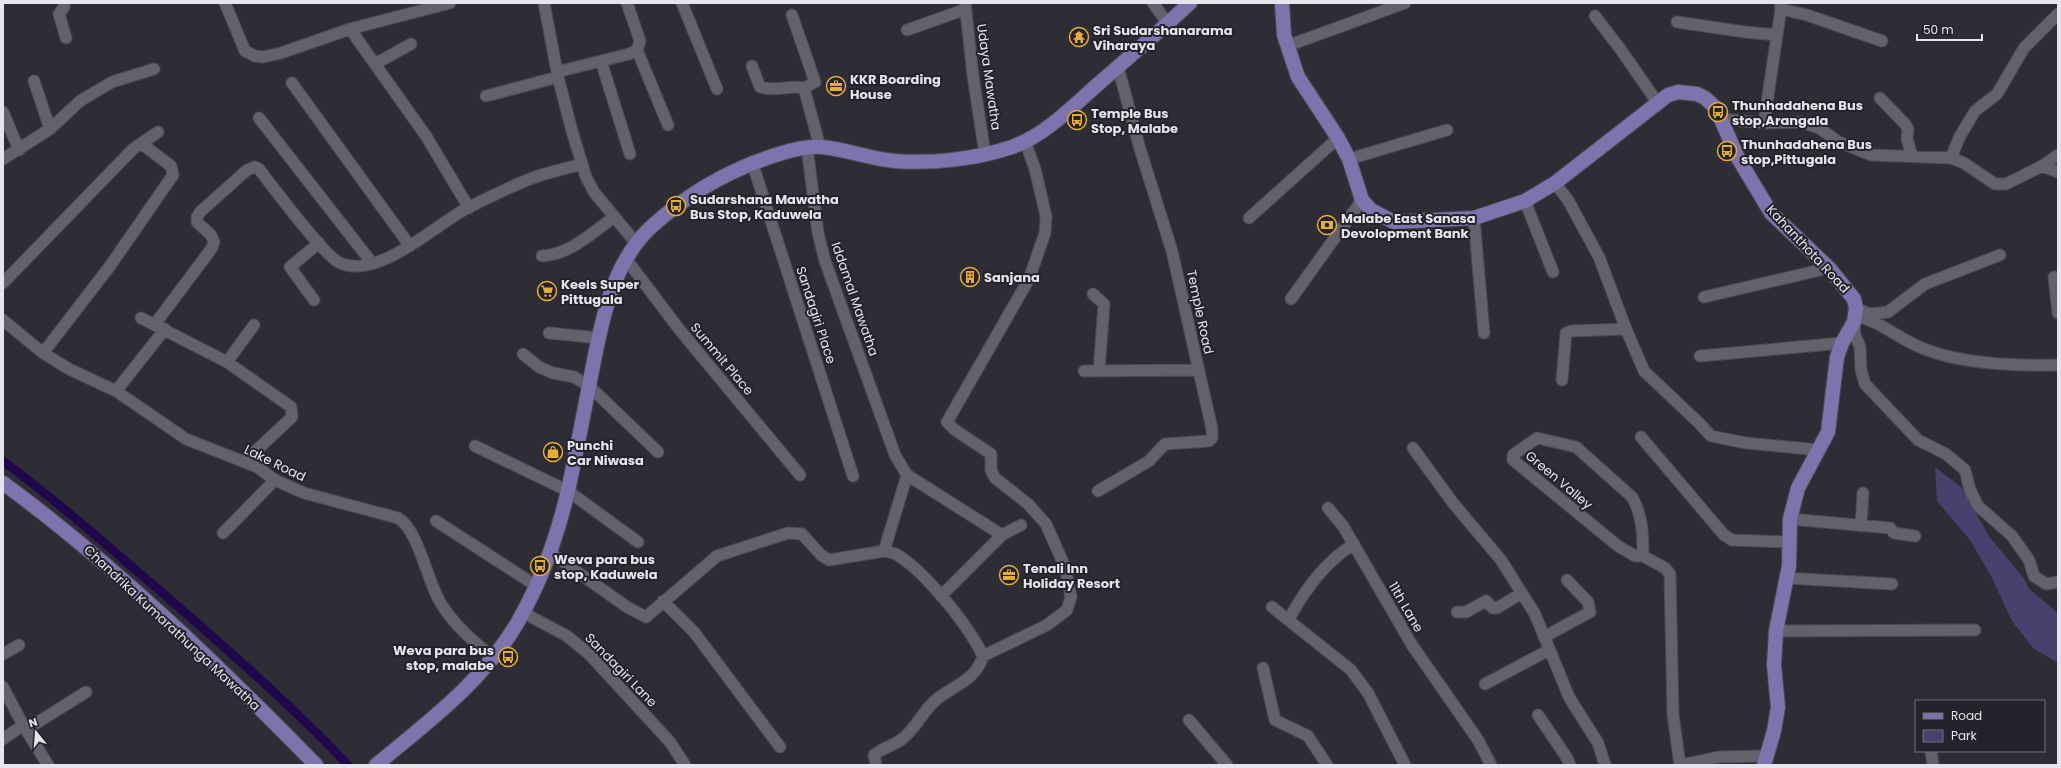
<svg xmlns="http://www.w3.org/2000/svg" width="2061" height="768" font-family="Poppins,sans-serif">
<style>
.green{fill:#49406e}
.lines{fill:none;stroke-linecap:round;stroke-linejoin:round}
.canal{stroke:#20074b;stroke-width:9}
.minor-casing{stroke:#4c4b53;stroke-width:13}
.major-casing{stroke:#4c4b53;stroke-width:16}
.minor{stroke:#62616c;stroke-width:11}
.major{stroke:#7e73ad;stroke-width:14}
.labels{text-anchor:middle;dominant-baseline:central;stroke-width:4;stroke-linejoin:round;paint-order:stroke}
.poi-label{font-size:13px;font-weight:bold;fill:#e5e5eb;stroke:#24232c;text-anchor:start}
.street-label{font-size:13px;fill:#e5e5eb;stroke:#24232c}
</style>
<rect width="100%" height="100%" fill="#2e2d36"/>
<path class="green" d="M1935,467L1961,487L1989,536L2024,579L2029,589L2058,613V663L2033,648L2012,621L1991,576L1970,540L1937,501Z"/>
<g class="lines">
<path class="canal" d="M3,461C60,503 112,550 166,596C228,650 291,705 348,765"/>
<defs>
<path id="minor" d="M64,3V7L59,14L66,38
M225,3L245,51L255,56L263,57L281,53L350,29L450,3
M544,3L558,77L572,131L586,177L594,192L636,243
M627,3L640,41L637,50L668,125
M682,3L717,89
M965,3L973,76L985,154
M1153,3L1168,24
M1781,9L1807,15L1882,41
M792,15L815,82L804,88L820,147
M1595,16L1621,50L1657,102
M1677,22L1745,32L1777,35L1764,123
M350,29L426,136L469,208
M907,30L966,9
M1777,35L1781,9L1780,3
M1287,46L1405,3
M601,61L630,154
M375,64L411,44
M752,66L760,87C774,92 790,85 804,88
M557,72L629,54L637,50
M34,81L50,129
M292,83L410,246
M486,96L558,77
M1880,98L1906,125L1908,130L1907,139L1912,156
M3,112L19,150
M259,118L372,263
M1722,119L1764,123L1802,122L1819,128L1839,142L1871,155L1951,158L1964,163L1995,184H2006L2042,166L2058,155
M807,147L818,233L825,261L895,455L907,475L884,551C889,552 895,553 899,556C927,574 969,626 983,656C976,680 955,685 937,699C923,710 916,729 901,740C892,746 882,748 874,755L876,765
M1951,158L1959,138L1975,111L1997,94L2024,48L2058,14
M3,159L50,129L80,101L112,82L154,69
M1349,159L1447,130
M752,162L853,476
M2042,166L2058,172
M1555,183L1568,200L1599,257L1626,329L1644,371L1699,423L1711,436L1746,443L1819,450
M1525,201L1553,272
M1249,218L1338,138
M1474,218L1484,333
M542,256C569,255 592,233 614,217
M626,259L679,329L800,475
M2054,277L2058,313
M3,283L133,149L158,132
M1093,294L1104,304L1099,371
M1704,297L1829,268
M1291,299L1362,200
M314,300L290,267L319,243
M1860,310L1870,314L1888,312L1925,284L2000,255
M1856,316C1880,321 1899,339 1922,348C1960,364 2017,366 2058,365
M141,318L227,362L291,407L292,417L244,462
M3,320L43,353L69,369L116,391L186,439L257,467L275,480L304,493L398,518C418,529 427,580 440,602C453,624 473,641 492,657
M1854,322L1855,335L1860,347L1861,370L1865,384L1918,440L1946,454L1965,470L1970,490L1978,506L2012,536L2029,560L2034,576L2046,584L2058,582
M155,324L212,248L214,242L211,235L197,222V217L200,212L247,170L255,167L259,169C273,187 324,256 340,263C379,280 436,224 469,207C492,196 515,184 538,176C553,171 568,168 582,164
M549,333L599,338
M43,353L110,266L173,175L171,166L142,144
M523,354L539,367L553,373L574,377L589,386L658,452
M1700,356L1842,343
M227,362L254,325
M1084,371L1198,370
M1562,380L1566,333L1571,331L1626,329
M116,391L165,329
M1641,437L1724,535L1732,540L1789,542
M475,446L568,491L638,542
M1413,448L1453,503L1501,560L1535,614L1569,697L1598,743L1605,765
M907,475L1002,535
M1098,491L1149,461L1165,444L1209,441L1212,438V429L1172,251L1140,149L1118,67
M1328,508L1343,526L1412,645L1478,740L1491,765
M1790,519L1890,528L1894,533L1915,536
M436,521L535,585
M1861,526L1863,493
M223,533L275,480
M549,552L627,607L646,617L717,556L788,533L802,534L821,555L829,560L884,551
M1643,556C1643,536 1643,516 1632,497L1576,447L1537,438L1513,455V460L1618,546L1635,556H1643L1665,568L1670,574L1673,715L1680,765
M1786,578L1892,584
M941,596L1002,535L1021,525
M663,601L694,632L780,747
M1272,607L1351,670L1368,693L1405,765
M522,612L567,636L590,655L670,742L685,765
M1457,612H1466L1486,601L1493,608H1497L1522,593
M1289,619C1304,591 1326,561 1354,544
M1776,631L1975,630
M1544,637L1590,612L1588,602L1567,580
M3,654L19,645
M983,656L1047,625L1067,610L1071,597L1065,567L1046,524L1028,504L995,478L991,470V454L955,430L947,422L1029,279L1045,233L1046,216L1035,169L1025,141
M1263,668L1275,720L1308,736L1327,765
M1485,684L1549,650
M3,687L23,725L48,765
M1538,715L1567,758L1570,765
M1189,720L1227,765
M27,729L86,692
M3,739L23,725
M1931,751L1933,765
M1681,765L1719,757L1766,756"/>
<path id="major" d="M1282,3L1284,35L1298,77L1338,138L1349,159L1362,200L1371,210L1394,222L1474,218L1525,201L1555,183L1668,95L1678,92L1697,94L1705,98L1716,108L1738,158L1771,213L1829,268L1854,299L1856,308L1854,322L1842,343L1837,357L1828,432L1798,488L1790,519L1789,566L1776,631L1774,665L1778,707L1774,731L1764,765
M3,483C116,566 218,665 316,765
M376,765C428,722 485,680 519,620C542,579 559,531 569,486C577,449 584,412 591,376C601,324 611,265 650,228C688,193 730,169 779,154C792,150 807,146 821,147C846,149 870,159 895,161C932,164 976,159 1012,147C1045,135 1071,108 1097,85C1128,58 1160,31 1190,3"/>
</defs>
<use href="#minor" class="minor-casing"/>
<use href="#major" class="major-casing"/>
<use href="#minor" class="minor"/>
<use href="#major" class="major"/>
</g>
<defs>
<symbol id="temple-ring" viewBox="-11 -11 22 22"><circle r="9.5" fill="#24232c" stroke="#e6ad36" stroke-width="1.5"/><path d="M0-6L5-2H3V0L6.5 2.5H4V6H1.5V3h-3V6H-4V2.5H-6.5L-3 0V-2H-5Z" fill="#e6ad36"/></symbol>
<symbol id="office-ring" viewBox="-11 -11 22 22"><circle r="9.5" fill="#24232c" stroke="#e6ad36" stroke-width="1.5"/><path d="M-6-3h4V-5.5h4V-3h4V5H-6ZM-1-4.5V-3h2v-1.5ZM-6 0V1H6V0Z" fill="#e6ad36"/></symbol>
<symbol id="bus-ring" viewBox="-11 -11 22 22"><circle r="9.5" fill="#24232c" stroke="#e6ad36" stroke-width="1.5"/><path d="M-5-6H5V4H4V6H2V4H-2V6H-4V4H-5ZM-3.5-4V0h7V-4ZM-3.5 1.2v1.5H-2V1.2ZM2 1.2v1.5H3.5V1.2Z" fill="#e6ad36"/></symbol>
<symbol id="bank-ring" viewBox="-11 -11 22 22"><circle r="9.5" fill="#24232c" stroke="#e6ad36" stroke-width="1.5"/><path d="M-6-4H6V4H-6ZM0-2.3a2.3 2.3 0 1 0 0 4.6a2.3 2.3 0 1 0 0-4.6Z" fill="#e6ad36"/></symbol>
<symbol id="building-ring" viewBox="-11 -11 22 22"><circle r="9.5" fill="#24232c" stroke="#e6ad36" stroke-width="1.5"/><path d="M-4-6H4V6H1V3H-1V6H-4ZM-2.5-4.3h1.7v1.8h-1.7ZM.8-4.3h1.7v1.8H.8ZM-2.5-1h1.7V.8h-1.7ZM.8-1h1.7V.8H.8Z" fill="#e6ad36"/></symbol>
<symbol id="supermarket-ring" viewBox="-11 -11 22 22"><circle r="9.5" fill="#24232c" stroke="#e6ad36" stroke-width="1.5"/><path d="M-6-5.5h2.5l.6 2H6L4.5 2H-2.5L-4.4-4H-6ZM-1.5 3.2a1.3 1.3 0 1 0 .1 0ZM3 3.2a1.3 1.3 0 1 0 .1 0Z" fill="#e6ad36"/></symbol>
<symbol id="shop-ring" viewBox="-11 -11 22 22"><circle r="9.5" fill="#24232c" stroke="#e6ad36" stroke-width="1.5"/><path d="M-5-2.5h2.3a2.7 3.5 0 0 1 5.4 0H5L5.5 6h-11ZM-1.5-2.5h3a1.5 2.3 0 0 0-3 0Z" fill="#e6ad36"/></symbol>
</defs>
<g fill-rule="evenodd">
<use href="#temple-ring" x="1068" y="26" width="22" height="22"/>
<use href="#office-ring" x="825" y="75" width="22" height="22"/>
<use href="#bus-ring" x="1707" y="101" width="22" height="22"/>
<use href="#bus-ring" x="1066" y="109" width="22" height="22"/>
<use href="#bus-ring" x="1716" y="140" width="22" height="22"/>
<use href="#bus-ring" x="665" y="195" width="22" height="22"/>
<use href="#bank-ring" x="1316" y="214" width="22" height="22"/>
<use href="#building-ring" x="959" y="266" width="22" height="22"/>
<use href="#supermarket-ring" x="536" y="280" width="22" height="22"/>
<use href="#shop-ring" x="542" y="441" width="22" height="22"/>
<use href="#bus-ring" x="529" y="555" width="22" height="22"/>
<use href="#office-ring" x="998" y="564" width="22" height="22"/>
<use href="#bus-ring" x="497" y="646" width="22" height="22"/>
</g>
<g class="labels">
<g class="poi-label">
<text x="1093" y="30">Sri Sudarshanarama<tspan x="1093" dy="15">Viharaya</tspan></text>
<text x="850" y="79">KKR Boarding<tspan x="850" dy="15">House</tspan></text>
<text x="1732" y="105">Thunhadahena Bus<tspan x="1732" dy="15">stop,Arangala</tspan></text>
<text x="1091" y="113">Temple Bus<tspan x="1091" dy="15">Stop, Malabe</tspan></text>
<text x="1741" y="144">Thunhadahena Bus<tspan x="1741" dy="15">stop,Pittugala</tspan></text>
<text x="690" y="199">Sudarshana Mawatha<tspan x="690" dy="15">Bus Stop, Kaduwela</tspan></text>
<text x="1341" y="218">Malabe East Sanasa<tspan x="1341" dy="15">Devolopment Bank</tspan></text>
<text x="984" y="277">Sanjana</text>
<text x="561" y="284">Keels Super<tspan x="561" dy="15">Pittugala</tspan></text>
<text x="567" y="445">Punchi<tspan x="567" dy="15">Car Niwasa</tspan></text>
<text x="554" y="559">Weva para bus<tspan x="554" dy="15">stop, Kaduwela</tspan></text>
<text x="1023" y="568">Tenali Inn<tspan x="1023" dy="15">Holiday Resort</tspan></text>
<text x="494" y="650" text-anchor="end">Weva para bus<tspan x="494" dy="15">stop, malabe</tspan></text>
</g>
<g class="street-label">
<text transform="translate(989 77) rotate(82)">Udaya Mawatha</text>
<text transform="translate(1808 249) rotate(47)">Kahanthota Road</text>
<text transform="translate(855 299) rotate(71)">Iddamal Mawatha</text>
<text transform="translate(1200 312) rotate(78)">Temple Road</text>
<text transform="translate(816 315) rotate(72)">Sandagiri Place</text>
<text transform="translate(722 359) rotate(50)">Summit Place</text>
<text transform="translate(275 463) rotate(26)">Lake Road</text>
<text transform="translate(1559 480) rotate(40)">Green Valley</text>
<text transform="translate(1406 607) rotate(60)">11th Lane</text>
<text transform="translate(172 628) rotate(43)">Chandrika Kumarathunga Mawatha</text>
<text transform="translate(621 670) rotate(46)">Sandagiri Lane</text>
</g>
</g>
<rect width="2061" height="768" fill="none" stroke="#e5e5eb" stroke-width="8"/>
<rect x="1915" y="700" width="130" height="52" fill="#24232c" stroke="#717178"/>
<rect x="1923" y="713" width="20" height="6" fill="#7e73ad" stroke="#717178"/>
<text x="1951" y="720" font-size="12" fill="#e5e5eb">Road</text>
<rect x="1923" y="730" width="20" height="12" fill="#49406e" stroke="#717178"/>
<text x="1951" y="740" font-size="12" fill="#e5e5eb">Park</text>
<g transform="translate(36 732) rotate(343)" stroke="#24232c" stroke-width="3" paint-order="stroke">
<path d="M0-3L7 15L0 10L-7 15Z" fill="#e5e5eb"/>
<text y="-6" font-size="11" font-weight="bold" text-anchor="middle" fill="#e5e5eb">N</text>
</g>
<path d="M1917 34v6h65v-6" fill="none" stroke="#e5e5eb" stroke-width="2"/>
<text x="1923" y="34" font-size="12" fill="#e5e5eb" stroke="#24232c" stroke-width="3" paint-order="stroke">50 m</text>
</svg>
